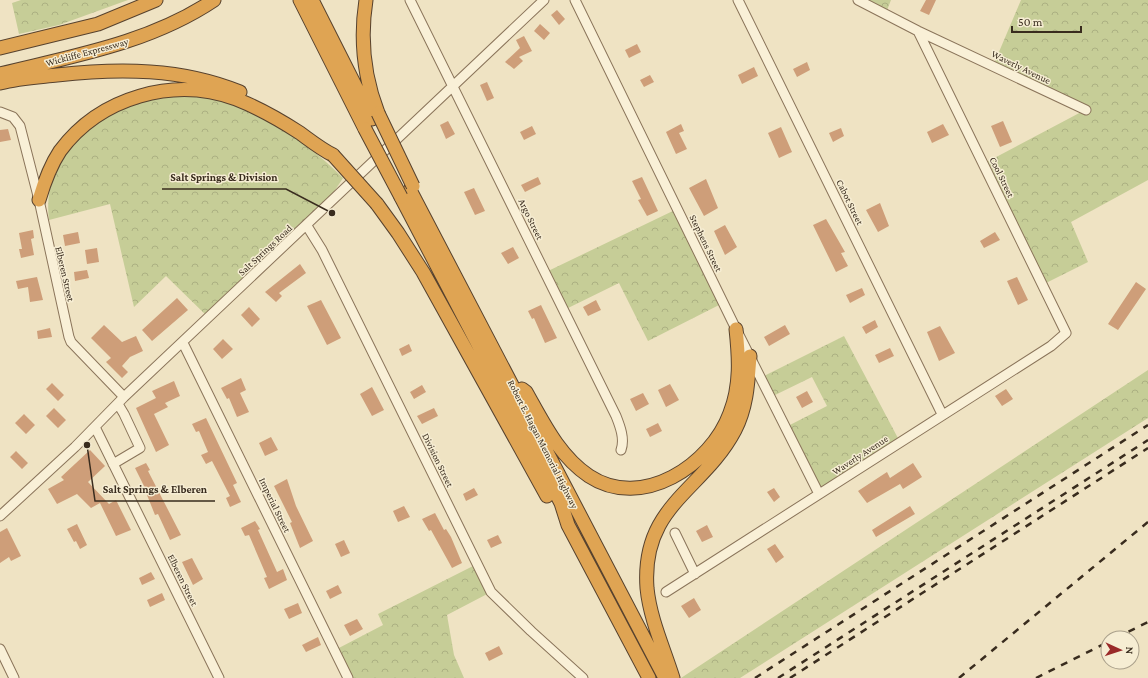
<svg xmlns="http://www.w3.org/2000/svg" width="1148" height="678" font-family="'Crimson Pro',serif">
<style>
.forest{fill:url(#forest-crowns)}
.building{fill:#ce9e79}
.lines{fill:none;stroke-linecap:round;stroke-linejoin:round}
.minor-casing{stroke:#8a745a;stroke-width:11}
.highway-casing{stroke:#57422e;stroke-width:15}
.minor{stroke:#f9f0d7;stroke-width:9}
.highway{stroke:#dfa453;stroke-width:13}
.rail{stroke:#392c1e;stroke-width:2.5;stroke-dasharray:7 7;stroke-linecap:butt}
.highway-bridge-casing{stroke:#57422e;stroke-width:15;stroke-linecap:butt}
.highway-bridge{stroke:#dfa453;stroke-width:13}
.labels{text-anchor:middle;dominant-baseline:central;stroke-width:3;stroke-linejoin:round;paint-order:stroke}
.street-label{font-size:10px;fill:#392c1e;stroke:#f6edd3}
.leader{fill:none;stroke:#392c1e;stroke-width:1.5}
.callout-dot{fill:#392c1e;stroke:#f6edd3;stroke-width:1.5}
.callout-label{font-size:11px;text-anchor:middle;font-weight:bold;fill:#392c1e;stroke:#f6edd3;stroke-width:3;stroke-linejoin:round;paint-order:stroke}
</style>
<defs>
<pattern id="forest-crowns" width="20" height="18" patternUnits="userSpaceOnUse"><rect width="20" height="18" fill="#c6cd97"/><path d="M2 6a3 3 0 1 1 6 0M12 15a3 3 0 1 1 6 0" fill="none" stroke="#abb082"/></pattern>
</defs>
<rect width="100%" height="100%" fill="#efe3c3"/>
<path class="forest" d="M21,0H128L59,25L19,34L12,3Z
M858,0H891L886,13Z
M1021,0H1148V180L1071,222L1088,262L1042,285L983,164L1085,110L993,66Z
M171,95C183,96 196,95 207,98C260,108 306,141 343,178L324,207L209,318L166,276L134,307L110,204L49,220C42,166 80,127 126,106C139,100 156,98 171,95Z
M677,209L723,303L648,341L619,283L564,310L546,272Z
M844,336L900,442L819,494L786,427L827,406L812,377L771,397L762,377Z
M1148,370V418L740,678H681Z
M477,564L491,592L447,615L454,655L464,678H348L335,650L383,625L378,614Z"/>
<path class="building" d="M926,0H936L929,15L920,11Z
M557,10L565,19L559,25L551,15Z
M540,24L550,33L544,40L534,31Z
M524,36L532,51L519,57L523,61L514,69L505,62L520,48L516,40Z
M637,44L641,52L629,58L625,50Z
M807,62L810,70L797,77L793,69Z
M754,67L758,76L742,84L738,75Z
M650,75L654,82L644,87L640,80Z
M487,82L494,98L487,101L480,85Z
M448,121L455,134L446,139L440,125Z
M1003,121L1012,142L1000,147L991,126Z
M681,124L684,131L679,133L687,149L676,154L666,132Z
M943,124L949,135L932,143L927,132Z
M532,126L536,134L524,140L520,132Z
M781,127L792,152L779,158L768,133Z
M841,128L844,136L833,142L829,133Z
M8,129L11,140L0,142V130Z
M538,177L541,184L525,192L521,185Z
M642,177L658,211L647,216L638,200L641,199L632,181Z
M706,179L718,208L704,216L689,188Z
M474,188L485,211L475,215L464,192Z
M880,203L889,226L878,232L866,210Z
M826,219L845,252L841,253L848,266L836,272L813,225Z
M725,225L737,247L725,255L714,231Z
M33,230L34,238L31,239L34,255L21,258L19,249H22L19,233Z
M78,232L80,243L65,246L63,235Z
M995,232L1000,240L984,248L980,241Z
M513,247L519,258L508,264L501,253Z
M97,248L99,262L87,264L85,250Z
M300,264L306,273L279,293L282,296L276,302L265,292Z
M87,270L89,278L75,281L74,272Z
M37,277L43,300L30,302L28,287L18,289L16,281Z
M1017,277L1028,300L1018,305L1007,281Z
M1136,282L1146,289L1118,330L1108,324Z
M862,288L865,295L850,303L846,295Z
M177,298L188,310L152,341L142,330Z
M321,300L341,338L327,345L307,306Z
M596,300L601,310L588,316L583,307Z
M541,305L557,338L545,343L534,318L532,319L528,311Z
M249,307L260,319L252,327L241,315Z
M875,320L878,327L866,334L862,327Z
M104,325L122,342L136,336L143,351L130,357L122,366L128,372L122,378L106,362L111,358L91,338Z
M785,325L790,334L769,346L764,337Z
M940,326L955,353L939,361L927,332Z
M50,328L52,337L38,339L37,331Z
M223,339L233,349L222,359L213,349Z
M409,344L412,351L402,356L399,349Z
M890,348L894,356L879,363L875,355Z
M241,378L246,390L240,393L249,412L237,417L229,398L227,399L221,388Z
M174,381L180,396L165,403L168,407L154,414L169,445L156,452L136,408L156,398L152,391Z
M52,383L64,395L58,401L46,389Z
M670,384L679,400L666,407L658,390Z
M422,385L426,392L414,399L410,392Z
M372,387L384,410L372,416L360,394Z
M1006,389L1013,399L1002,406L995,396Z
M807,391L813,402L802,408L796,397Z
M643,393L649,404L636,411L630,399Z
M54,408L66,420L58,428L46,416Z
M434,408L438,416L422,424L417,416Z
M24,414L35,425L26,434L15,423Z
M206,418L237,483L233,485L241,502L230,507L226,498L230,496L212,461L206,464L201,455L208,452L199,431L196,432L192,424Z
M658,423L662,431L650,437L646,429Z
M271,437L278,450L265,456L259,443Z
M90,450L105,466L88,482L109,504L116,500L131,530L116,536L100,503L91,508L77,494L57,504L48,489L64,480L61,477Z
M16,451L28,463L22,469L10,457Z
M146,463L150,470L148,471L181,535L170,540L158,514L155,515L147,495L148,494L135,468Z
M913,463L922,477L903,489L900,484L867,503L858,491L887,472L890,478Z
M287,479L296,506L313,541L300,548L290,523L292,522L274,486Z
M474,488L478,495L466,501L463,494Z
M774,488L780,497L774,502L767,492Z
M404,506L410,517L398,522L393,511Z
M910,506L915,514L876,537L872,530Z
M435,513L444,530L446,529L451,537L462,563L452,568L431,530L429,531L422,519Z
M255,521L260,529L258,530L277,572L283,569L287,580L269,589L264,578L267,577L249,535L245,536L241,528Z
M77,524L87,545L80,549L76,541L74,542L67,529Z
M707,525L713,537L702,542L696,531Z
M7,528L21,556L11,561L9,557L0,563V532Z
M498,535L502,543L491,548L487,540Z
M344,540L350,553L341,557L335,544Z
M775,544L784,557L776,563L767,549Z
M192,558L203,579L193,585L182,562Z
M151,572L155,579L142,585L139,578Z
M338,585L342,593L330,599L326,591Z
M162,593L165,600L150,607L147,600Z
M694,598L701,610L689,618L681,606Z
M298,603L302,613L289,619L284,609Z
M357,619L363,629L350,636L344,625Z
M318,637L321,645L306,652L302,645Z
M499,646L503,654L489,661L485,653Z"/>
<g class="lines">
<defs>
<path id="minor" d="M410,0L616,416C620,426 625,439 621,450
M575,0L736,329L819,494
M738,0L942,414
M858,0L918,31L1086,110
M0,112L13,117L20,126L39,200L69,337L71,342L124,397
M307,226L322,250L491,592L531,631L583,678
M183,343L348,678
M95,427L219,678
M113,464L140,448L124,414L118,404
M0,516L75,447L124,397L544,0
M675,533L695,574
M666,592L1051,346L1066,333L918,31
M0,649L14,678"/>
<path id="highway" d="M300,0L365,129
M312,0L372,119
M366,0C360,38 364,77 378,113
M0,48L98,24L156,0
M0,74C73,56 150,43 214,0
M0,83C18,78 38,77 57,75C119,68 182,68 240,92
M410,190L665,678
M401,197L561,503L568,525L649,678
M39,200C44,183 50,166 60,151C100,97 174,76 236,99C259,108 280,120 300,133C311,141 321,149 333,155
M377,204L398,233L423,272L547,496
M522,389L526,392C543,422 559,456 589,476C642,511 711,465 730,413C741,385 739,357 736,329
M673,678C664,649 650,619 647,588C641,505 703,491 735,430C747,407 748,382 750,356"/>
</defs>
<use href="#minor" class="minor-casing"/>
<use href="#highway" class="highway-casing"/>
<use href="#minor" class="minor"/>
<use href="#highway" class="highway"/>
<path class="rail" d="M1116,638L1148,622
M755,678L1148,425
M778,678L1148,440
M790,678L1148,448
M959,678L1148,522
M1036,678L1108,642"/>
<defs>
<path id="highway-bridge" d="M378,113L413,186
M365,129L401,197
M333,155L377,204"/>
</defs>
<use href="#highway-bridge" class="highway-bridge-casing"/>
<use href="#highway-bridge" class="highway-bridge"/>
</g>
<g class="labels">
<g class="street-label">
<text transform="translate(87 52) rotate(-15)">Wickliffe Expressway</text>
<text transform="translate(1021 67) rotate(26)">Waverly Avenue</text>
<text transform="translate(1002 177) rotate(64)">Cool Street</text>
<text transform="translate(850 202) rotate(64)">Cabot Street</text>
<text transform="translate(531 219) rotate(64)">Argo Street</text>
<text transform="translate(706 243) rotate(64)">Stephens Street</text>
<text transform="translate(265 250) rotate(-43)">Salt Springs Road</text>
<text transform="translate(65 274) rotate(77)">Elberen Street</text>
<text transform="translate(543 444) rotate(63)">Robert E. Hagan Memorial Highway</text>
<text transform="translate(860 455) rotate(-33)">Waverly Avenue</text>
<text transform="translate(438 460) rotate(64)">Division Street</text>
<text transform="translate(275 505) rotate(64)">Imperial Street</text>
<text transform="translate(183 580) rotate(64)">Elberen Street</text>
</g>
</g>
<path class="leader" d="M332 213L286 189H162M87 445L95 501H215"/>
<g class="callout-dot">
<circle cx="332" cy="213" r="4"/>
<circle cx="87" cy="445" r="4"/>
</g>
<g class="callout-label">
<text x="224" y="181">Salt Springs &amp; Division</text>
<text x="155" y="493">Salt Springs &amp; Elberen</text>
</g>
<g transform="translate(1120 650) rotate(93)"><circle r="19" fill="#f6edd3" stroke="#aaa08b"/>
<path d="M0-3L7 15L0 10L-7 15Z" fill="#9a2a29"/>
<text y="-6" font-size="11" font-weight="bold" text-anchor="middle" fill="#392c1e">N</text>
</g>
<path d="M1012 26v6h69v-6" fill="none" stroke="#392c1e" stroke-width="2"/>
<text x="1018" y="26" font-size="12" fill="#392c1e" stroke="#f6edd3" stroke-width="3" paint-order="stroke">50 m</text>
</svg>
